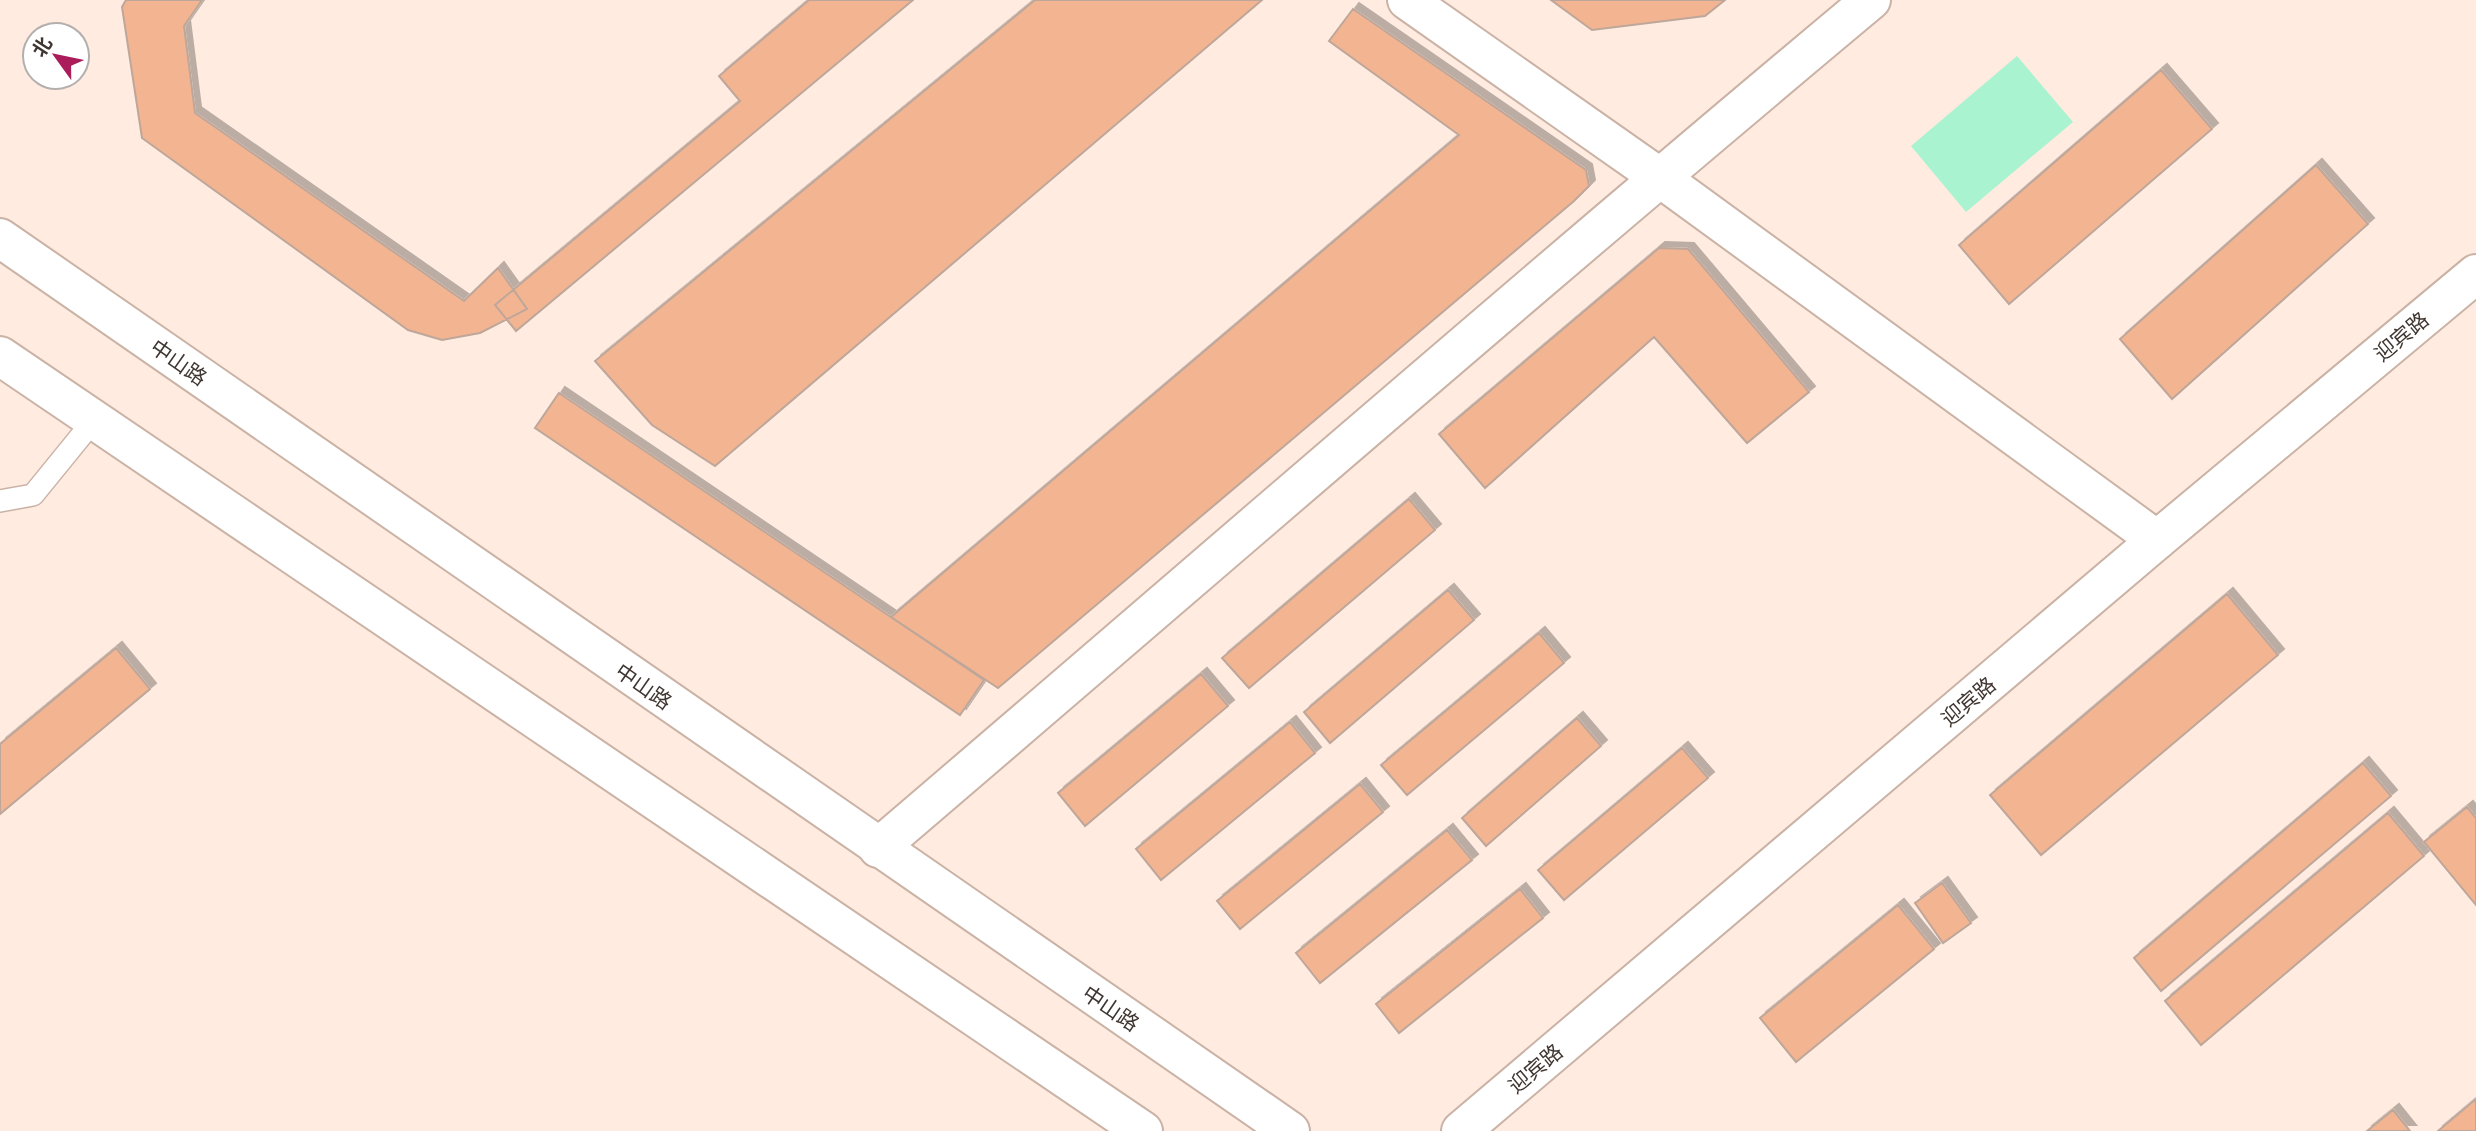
<svg xmlns="http://www.w3.org/2000/svg" width="2476" height="1131" font-family="'Titillium Web','Noto Sans SC',sans-serif">
<style>
.green{fill:#a9f3d1}
.building{fill:#f3b591;stroke:#bea79a;stroke-width:2;filter:url(#shadow)}
.lines{fill:none;stroke-linecap:round;stroke-linejoin:round}
.service-casing{stroke:#cab2a5;stroke-width:24}
.minor-casing{stroke:#cab2a5;stroke-width:42}
.secondary-casing{stroke:#cab2a5;stroke-width:42}
.service{stroke:#fff;stroke-width:21}
.minor{stroke:#fff;stroke-width:38}
.secondary{stroke:#fff;stroke-width:38}
.labels{text-anchor:middle;dominant-baseline:central;stroke-width:7;stroke-linejoin:round;paint-order:stroke}
.street-label{font-size:21px;fill:#403631;stroke:#fff}
</style>
<defs>
<filter id="shadow"><feDropShadow dx="6" dy="-6" stdDeviation="0" flood-color="#0004"/></filter>
</defs>
<rect width="100%" height="100%" fill="#ffebe0"/>
<path class="green" d="M2017,56L2073,122L1966,212L1911,146Z"/>
<path class="building" d="M126,0H202L184,26L195,113L464,301L498,268L527,309L480,333L442,340L408,330L142,138L122,7Z
M809,0H913L516,331L495,305L740,101L719,76Z
M1035,0H1262L715,466L652,425L595,361Z
M1551,0H1725L1705,16L1592,30Z
M1353,9L1586,170L1589,186L1574,201L998,688L891,617L1459,135L1329,41Z
M2161,70L2212,129L2009,304L1959,245Z
M2316,165L2368,224L2172,399L2120,339Z
M1659,248L1688,249L1809,392L1747,443L1654,337L1485,488L1439,434Z
M559,393L984,680L960,715L535,428Z
M1409,499L1435,530L1249,688L1222,658Z
M1448,590L1474,620L1330,743L1304,712Z
M2227,594L2278,655L2041,855L1990,795Z
M1539,633L1564,663L1407,795L1381,765Z
M116,648L150,689L0,814V744Z
M1201,674L1228,706L1085,826L1058,793Z
M1577,718L1601,746L1486,846L1462,818Z
M1290,722L1315,753L1161,880L1136,849Z
M1682,748L1708,778L1564,900L1538,870Z
M2363,763L2391,796L2161,991L2134,958Z
M1360,784L1383,812L1240,929L1217,901Z
M2467,807L2476,818V905L2424,842Z
M2388,813L2424,856L2201,1045L2165,1001Z
M1447,830L1472,860L1320,983L1296,953Z
M1942,883L1971,923L1943,943L1915,903Z
M1520,889L1543,918L1399,1033L1376,1004Z
M1898,905L1934,949L1796,1062L1760,1018Z
M2476,1099V1131H2438Z
M2393,1110L2410,1131H2367Z"/>
<g class="lines">
<defs>
<path id="service" d="M0,501L33,495L94,420"/>
<path id="minor" d="M1407,0L1659,177L2157,540
M878,848C1209,565 1537,279 1871,0"/>
<path id="secondary" d="M0,238L1290,1131
M0,356L1143,1131
M1461,1131L2157,540L2476,274"/>
</defs>
<use href="#service" class="service-casing"/>
<use href="#minor" class="minor-casing"/>
<use href="#secondary" class="secondary-casing"/>
<use href="#service" class="service"/>
<use href="#minor" class="minor"/>
<use href="#secondary" class="secondary"/>
</g>
<g class="labels">
<g class="street-label">
<text transform="translate(2401 336) rotate(-40)">迎宾路</text>
<text transform="translate(179 362) rotate(35)">中山路</text>
<text transform="translate(644 686) rotate(35)">中山路</text>
<text transform="translate(1968 701) rotate(-40)">迎宾路</text>
<text transform="translate(1111 1008) rotate(34)">中山路</text>
<text transform="translate(1535 1068) rotate(-40)">迎宾路</text>
</g>
</g>
<g transform="translate(56 56) rotate(303)"><circle r="33" fill="#ffffff" stroke="#b3afad" stroke-width="2"/>
<path d="M0-5L12 26L0 18L-12 26Z" fill="#ab1d5a"/>
<text y="-10" font-size="19" font-weight="bold" text-anchor="middle" fill="#403631">北</text>
</g>
</svg>
